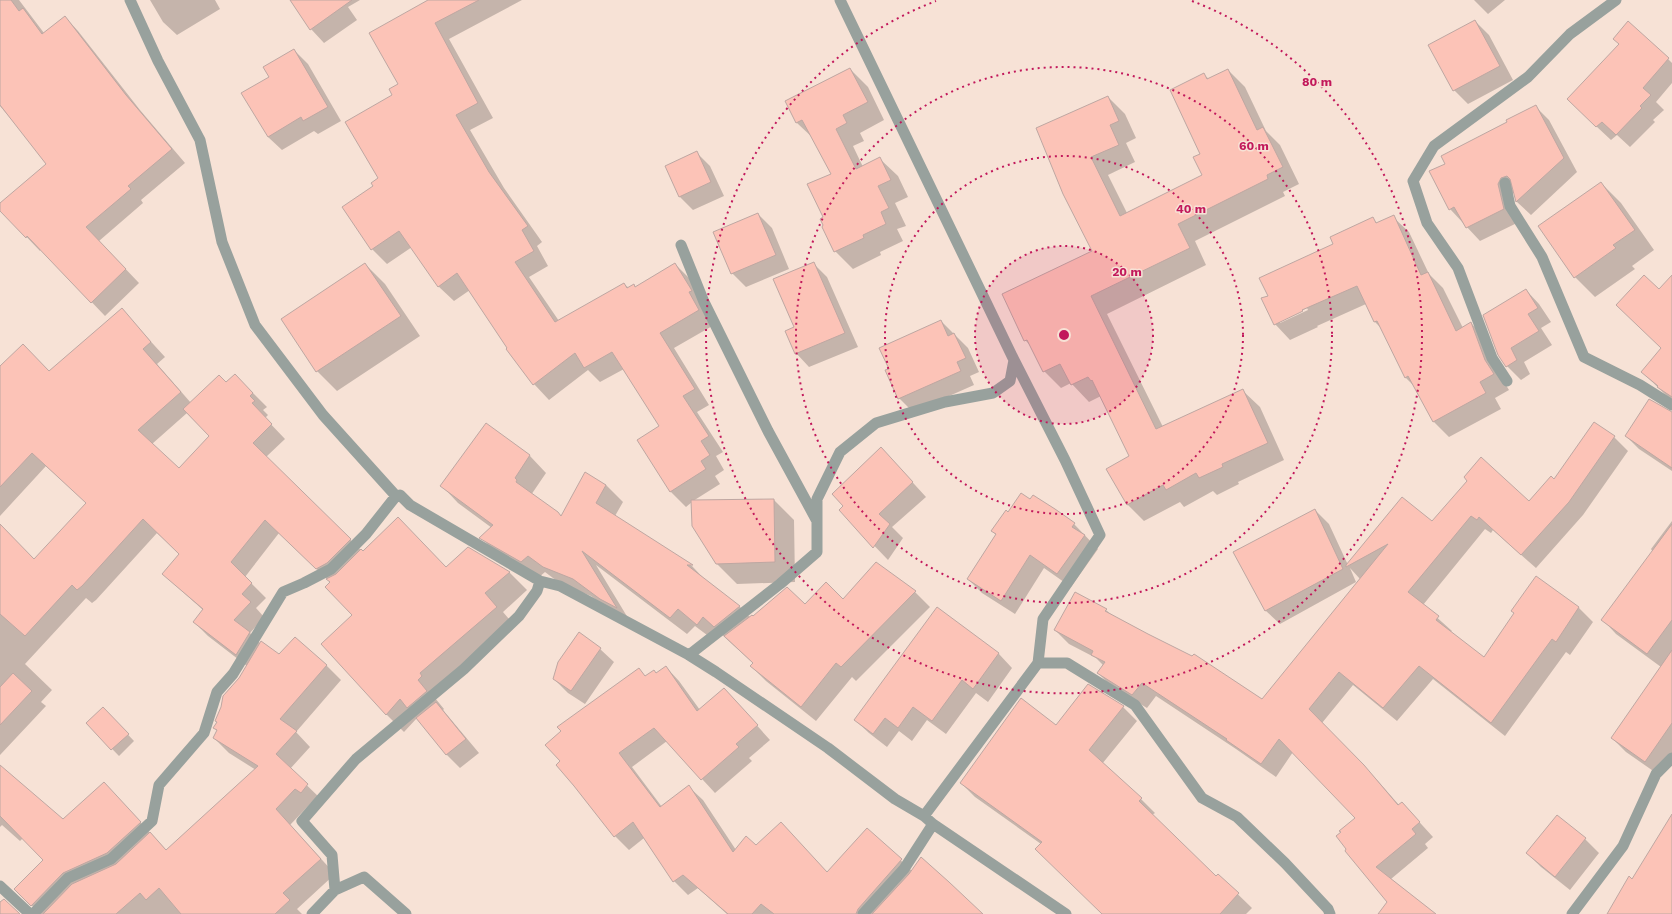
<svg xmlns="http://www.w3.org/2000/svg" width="1672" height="914" font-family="'Work Sans',sans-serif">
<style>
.shadow{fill:#0003;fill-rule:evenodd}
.building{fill:#fcc3b7;stroke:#bea7a2}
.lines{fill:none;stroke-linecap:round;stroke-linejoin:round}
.minor{stroke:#98a19d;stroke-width:11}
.ring{fill:none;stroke:#c2185b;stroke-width:2;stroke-dasharray:2 4}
.centre{fill:#c2185b;stroke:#f7e2d6;stroke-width:2}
.ring-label{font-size:12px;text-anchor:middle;font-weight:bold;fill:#c2185b;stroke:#f7e2d6;stroke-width:3;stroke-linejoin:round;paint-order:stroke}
</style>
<rect width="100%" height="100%" fill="#f7e2d6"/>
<path class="shadow" d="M0,0H19L44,33L65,17L78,31L140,110L185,163L141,200L143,203L99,241L139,283L105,316L41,249L40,251L0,209V204L47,165L18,127L0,106Z
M150,0H215L220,9L177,35L163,22Z
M290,0H360L348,7L357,20L324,43L311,29Z
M430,0H522L449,39L493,118L470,130L504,188L542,242L537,246L548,266L529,277L559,321L624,284L629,288L634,286L636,288L675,264L690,279L714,325L674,348L709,405L697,412L723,452L716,456L724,470L715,476L720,484L693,501L774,500L794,520L795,582L737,584L716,563L692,502L686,507L671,492L660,427L624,369L600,382L588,370L549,400L534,384L508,349L470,290L454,301L438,286L412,247L387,264L372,249L374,186L379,178L394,95L399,85Z
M1474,0H1505L1488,14Z
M1475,21L1489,35L1513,80L1468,104L1454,90L1430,46Z
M1653,44L1672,63V83L1656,102L1664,110L1653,120L1655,122L1630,147L1617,135L1611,140L1582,113Z
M294,50L308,64L341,121L318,134L314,131L282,150L268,137L270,77Z
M850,69L868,87L884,120L860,133L864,141L853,146L863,167L880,159L898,176L908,197L895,203L906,226L897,229L903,241L880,252L881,255L853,269L835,251L825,218L833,174L814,139L797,123L786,101Z
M1228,70L1245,87L1266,131L1280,145L1299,184L1283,192L1285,196L1195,241L1206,265L1107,314L1163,427L1242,390L1260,407L1284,460L1238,482L1239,484L1217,495L1213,491L1184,507L1180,502L1144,521L1127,504L1131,457L1101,396L1089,402L1071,383L1061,388L1044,371L1033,348L1025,340L1094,252L1064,193L1108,97L1125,114L1136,138L1126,143L1135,162L1108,175L1127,213L1204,176L1202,154L1204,75L1209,79Z
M1535,106L1549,120L1577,172L1531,215L1517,202L1514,190L1511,199L1517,223L1480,241L1450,209L1446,164L1508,122Z
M696,152L710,166L724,196L693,210L679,196Z
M1601,183L1621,203L1654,250L1632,266L1635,269L1595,297L1575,277Z
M758,214L772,228L789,269L746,287L732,273Z
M1393,217L1409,232L1429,274L1443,288L1463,328L1471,323L1486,339L1501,377L1509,390L1495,398L1501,409L1449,437L1434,422L1414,386L1405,377L1382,329L1375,322L1366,304L1317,326L1318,327L1290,340L1275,324L1269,296L1334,244L1372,218L1378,224ZM1307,308L1308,310L1280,323V321Z
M813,263L827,277L858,347L809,367L796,353Z
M365,264L385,284L420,336L337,391L317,371Z
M1526,290L1539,304L1551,322L1541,328L1552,345L1524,362L1530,374L1521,380L1507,366L1499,354Z
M1672,303V401L1642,372L1662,348Z
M122,310L165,357L157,364L191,403L227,384L249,389L267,407L263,410L268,415L265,418L285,439L266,457L363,552L446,568L509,572L527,590L503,612L514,625L435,698L444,709L443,710L479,753L460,768L446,754L417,718L404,732L386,714L354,615L331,583L279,533L245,577L266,598L256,608L264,617L250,633L261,644L279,656L326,665L341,680L296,732L310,747L290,769L322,800L311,803L290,825L335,874L297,909L302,914H41L29,903L45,861L23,838L20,841L2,825L0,827V767L63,821L104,783L167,851L256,770L229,753L214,738L218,731L214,728L247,666L208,636L194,622L203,610L163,574L180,554L157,533L96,600L92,603L86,598L25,664L52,690L41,702L46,706L0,755V525L35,561L87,503L46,466L0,516V368L49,372ZM187,413L210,436L179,469L152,444Z
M941,321L968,348L979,372L970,376L974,385L913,412L899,398L890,369Z
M1672,413V471L1639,449L1626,436Z
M486,425L530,456L546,473L531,495L562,516L585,474L606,485L623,502L615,516L692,566L707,582L740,607L750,617L805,605L915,592L930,607L856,681L852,677L816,721L766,681L751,666L754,664L720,633L715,641L695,626L687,634L596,565L631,623L618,616L591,596L561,584L545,572L538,578L498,554L481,538L492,528L458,503L442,486Z
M1614,437L1628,451L1583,515L1536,568L1493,530L1491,533L1485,529L1423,605L1452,631L1450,633L1484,659L1515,614L1536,578L1579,608L1593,622L1570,655L1566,652L1505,736L1433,679L1397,721L1353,685L1322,723L1377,780L1399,805L1402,803L1433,837L1425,844L1428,848L1391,879L1435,914H1379L1389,902L1348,849L1342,833L1356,818L1293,752L1276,777L1236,749L1156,696L1147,708L1112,687L1098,673L1104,666L1096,658L1069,644L1055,630L1106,610L1114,617L1262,700L1360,579L1350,568L1356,582L1280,624L1266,611L1234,553L1315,510L1329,524L1348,565L1402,498L1432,523L1529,502L1554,480Z
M894,462L926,497L892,527L903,538L888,560L840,510Z
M1008,513L1074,524L1098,549L1071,587L1044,568L1015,614L982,593L968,579L996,535L992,531Z
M1672,521V757L1659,775L1626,752L1612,738L1661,667L1616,634L1603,620L1653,552L1651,549Z
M938,609L999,654L1012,668L988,702L976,693L946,734L927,720L912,741L899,731L887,747L869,733L855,720Z
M600,649L614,662L585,704L568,693L554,679Z
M666,667L679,681L700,710L724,689L770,740L749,758L752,761L715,793L667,741L632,767L662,807L689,787L703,800L736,850L756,846L827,873L867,829L912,871L981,914H727L698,888L688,895L674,881L644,838L629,850L615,836L575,785L638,669L646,677L656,674Z
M1123,707L1137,721L1102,764L1141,799L1155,813L1152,815L1216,877L1218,875L1252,908L1246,914H1103L1041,844L975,797L961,783L1056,726Z
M103,708L134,741L119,756L87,723Z
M1557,817L1585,839L1599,853L1570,890L1541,867L1527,853Z"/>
<path class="building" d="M0,0H11L19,11L23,8L42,34L65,16L126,95L172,149L128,186L131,189L86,227L126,269L91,303L27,236L26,238L0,211V203L46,164L0,105Z
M290,0H352L310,30Z
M428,0H479L435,23L478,103L456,115L489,172L528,226L522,230L534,251L515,262L555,322L624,283L627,288L634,284L635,287L675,263L691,289L692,291L689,292L699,310L660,333L695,389L683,396L709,436L701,441L710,455L701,461L706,469L670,492L637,440L659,426L612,352L584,368L575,353L533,385L506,349L507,348L457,273L438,287L399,231L371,250L342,207L373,186L371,183L378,178L345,122L392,95L389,89L398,84L369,33Z
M1475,20L1500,66L1453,91L1428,45Z
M1628,21L1669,58L1643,88L1651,95L1640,106L1642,108L1616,135L1602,122L1596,127L1567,99L1619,44L1613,39Z
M294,49L328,107L303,121L301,117L268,137L241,93L269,77L263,67Z
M850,68L868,102L843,115L847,123L836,129L856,169L880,157L891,180L878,186L889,208L881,212L886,224L863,235L864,238L834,252L822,227L823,225L820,219L823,217L807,184L831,174L802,120L796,123L785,101Z
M1228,69L1257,130L1263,127L1283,167L1267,175L1268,179L1178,224L1190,248L1091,296L1156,429L1243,389L1268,443L1222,464L1223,467L1199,478L1196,473L1166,490L1163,485L1127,505L1106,469L1129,456L1092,380L1091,381L1088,377L1071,385L1060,364L1043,372L1027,340L1024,341L1002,294L1092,251L1063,194L1036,128L1108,96L1119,121L1110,125L1119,145L1091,157L1120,216L1202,175L1193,157L1200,154L1170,90L1204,73L1207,79Z
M1536,105L1564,158L1516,202L1510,179L1507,176L1501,178L1498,184L1504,209L1466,228L1454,207L1449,210L1429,171L1445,164L1441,156L1507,122L1506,120Z
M697,151L711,182L679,197L665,166Z
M1601,182L1635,230L1613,245L1616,248L1574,278L1538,226Z
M758,213L776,255L731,274L713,232Z
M1394,215L1421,275L1428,272L1456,331L1471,322L1485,360L1494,374L1480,382L1486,393L1433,422L1408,376L1405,378L1377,321L1374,322L1357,286L1302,310L1303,311L1274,325L1261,298L1268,296L1259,278L1333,244L1330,237L1373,217L1376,223Z
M814,262L845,333L795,354L785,331L794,327L773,279Z
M365,263L401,316L316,372L281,319Z
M1644,275L1659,289L1672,275V397L1657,387L1658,386L1641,372L1661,348L1616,305Z
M1526,289L1538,308L1528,314L1539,331L1511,348L1517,360L1506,367L1498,355L1483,315Z
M122,308L151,342L143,349L181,392L138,430L179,468L209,436L183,409L219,375L226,382L235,374L253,393L250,396L255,401L252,403L272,424L253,443L351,539L327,563L316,569L265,520L231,562L252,583L242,594L251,602L234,620L250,632L236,655L193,622L203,609L162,574L179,554L143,519L82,586L77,590L72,585L25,636L0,614V524L34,559L86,503L32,453L0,487V366L23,344L49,371Z
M941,320L948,336L954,333L966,358L957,362L961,371L898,399L885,370L889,369L879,348Z
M1649,399L1672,412V468L1625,436Z
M1594,422L1615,436L1569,502L1521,555L1479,517L1477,520L1471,516L1408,592L1439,616L1436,620L1484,657L1514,613L1511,611L1536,576L1579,607L1556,642L1552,639L1491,723L1419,666L1383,708L1339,672L1309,709L1364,765L1398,805L1402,802L1420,822L1412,829L1416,834L1376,867L1436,914H1378L1387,902L1345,851L1346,849L1336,836L1341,832L1339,831L1355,818L1279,739L1261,764L1226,740L1227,739L1142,683L1132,695L1097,673L1105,662L1091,655L1093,651L1054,630L1075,592L1107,609L1105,611L1148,634L1192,656L1194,654L1262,699L1388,544L1346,567V565L1402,497L1432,521L1467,481L1464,477L1481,457L1529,501L1551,476L1554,479Z
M486,423L530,455L515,478L517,480L516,482L558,512L561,516L585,472L606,485L596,503L693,565H687L740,606L714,627L703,617L697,625L678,609L670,618L582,551L617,608L600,599L573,579L543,567L528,556L521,562L479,538L493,525L440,486Z
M881,447L913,482L879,514L890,524L873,548L839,510L843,506L832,494Z
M1021,493L1030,499L1033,495L1055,509L1075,523L1072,527L1085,535L1057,574L1030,555L1001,601L967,579L996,534L991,531L1006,510L1008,512Z
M774,499L775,562L716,564L692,526L691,500Z
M1315,509L1343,569L1265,611L1233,552Z
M398,517L446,567L468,547L510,572L485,593L497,607L420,673L422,676L418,680L427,691L407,708L400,699L386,715L321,644L352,615L325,587L330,582L326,579L336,574L361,549L363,551Z
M1672,524V620L1647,654L1601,620Z
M876,562L916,591L841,667L836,663L801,707L750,666L753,663L724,636L752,615L753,616L787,587L805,604L826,582L843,599Z
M937,607L999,653L973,689L962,680L932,721L913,707L898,728L885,718L873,734L854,720Z
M579,632L601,648L571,691L553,679L558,662Z
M295,637L327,665L280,719L297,731L276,754L308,784L301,793L295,789L276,809L321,859L283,893L290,900L275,914H181L159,888L146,900L140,893L116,914H43L72,884L116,864L150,832L166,850L258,766L213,738L217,730L213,728L217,722L215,721L221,707L223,696L239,678L261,641L279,654Z
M1672,650V723L1645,762L1611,738Z
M666,666L697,711L724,688L758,725L736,744L739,747L701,780L654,728L619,753L660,807L689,785L733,852L746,836L756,845L781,822L827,872L867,828L902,859L858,909L856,914H774L761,904L752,914H728L683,875L673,882L633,822L614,837L574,786L556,765L560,761L545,745L561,731L557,727L639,668L645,676L654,670L656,673Z
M13,673L32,691L0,725V687Z
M1088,684L1124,706L1089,750L1142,798L1139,801L1216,876L1218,874L1239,893L1220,914H1102L1035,849L1042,842L960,783L1021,698L1056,725Z
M436,702L466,739L446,755L416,718Z
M103,707L129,734L111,750L86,723Z
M0,765L63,819L104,782L141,822L107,853L63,873L31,906L14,889L43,860L0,816Z
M1672,814V914H1607L1629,876L1632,879Z
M1557,815L1586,838L1555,877L1526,853Z
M921,857L949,882L983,914H872L909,874Z
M4,899L20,914H0V902Z"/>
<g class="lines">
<path class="minor" d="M130,0L158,61L200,140L222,242L255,325L323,415L396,496L400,495L410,505L540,581L560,586L689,655L716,672L828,748L895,799L924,816L933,824L1066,914
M840,0L1014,360L1065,460L1100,535L1043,619L1038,663L924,816
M1505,183L1510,206L1542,257L1584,357L1640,385L1672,405
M681,245L704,302L768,431L817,521
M1507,381L1492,358L1458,268L1427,223L1413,181L1434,146L1528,77L1570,34L1616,0
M689,655L780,584L817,552V499L840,452L876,423L945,402L993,393L1010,381L1014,360
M1038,663H1067L1135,705L1202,798L1237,817L1285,863L1328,909L1330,914
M0,886L30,914
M335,890L364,877L406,914
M33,914L68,878L111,859L152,821L159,785L204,733L217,692L233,674L283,592L304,583L331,569L366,534L396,496
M312,914L335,890L332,855L302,821L356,759L464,669L519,616L537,591L540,581
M863,914L904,869L933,824
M1572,914L1623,846L1656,774L1672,758"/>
</g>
<circle cx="1064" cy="335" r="89" fill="#c2185b" fill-opacity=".12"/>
<g class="ring">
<circle cx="1064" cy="335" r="89"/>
<circle cx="1064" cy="335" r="179"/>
<circle cx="1064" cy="335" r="268"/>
<path d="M1192 1A358 358 0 1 1 936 1"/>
</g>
<circle cx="1064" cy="335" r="6" class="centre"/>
<g class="ring-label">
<text x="1317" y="86">80 m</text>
<text x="1254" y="150">60 m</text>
<text x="1191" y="213">40 m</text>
<text x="1127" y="276">20 m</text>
</g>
</svg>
